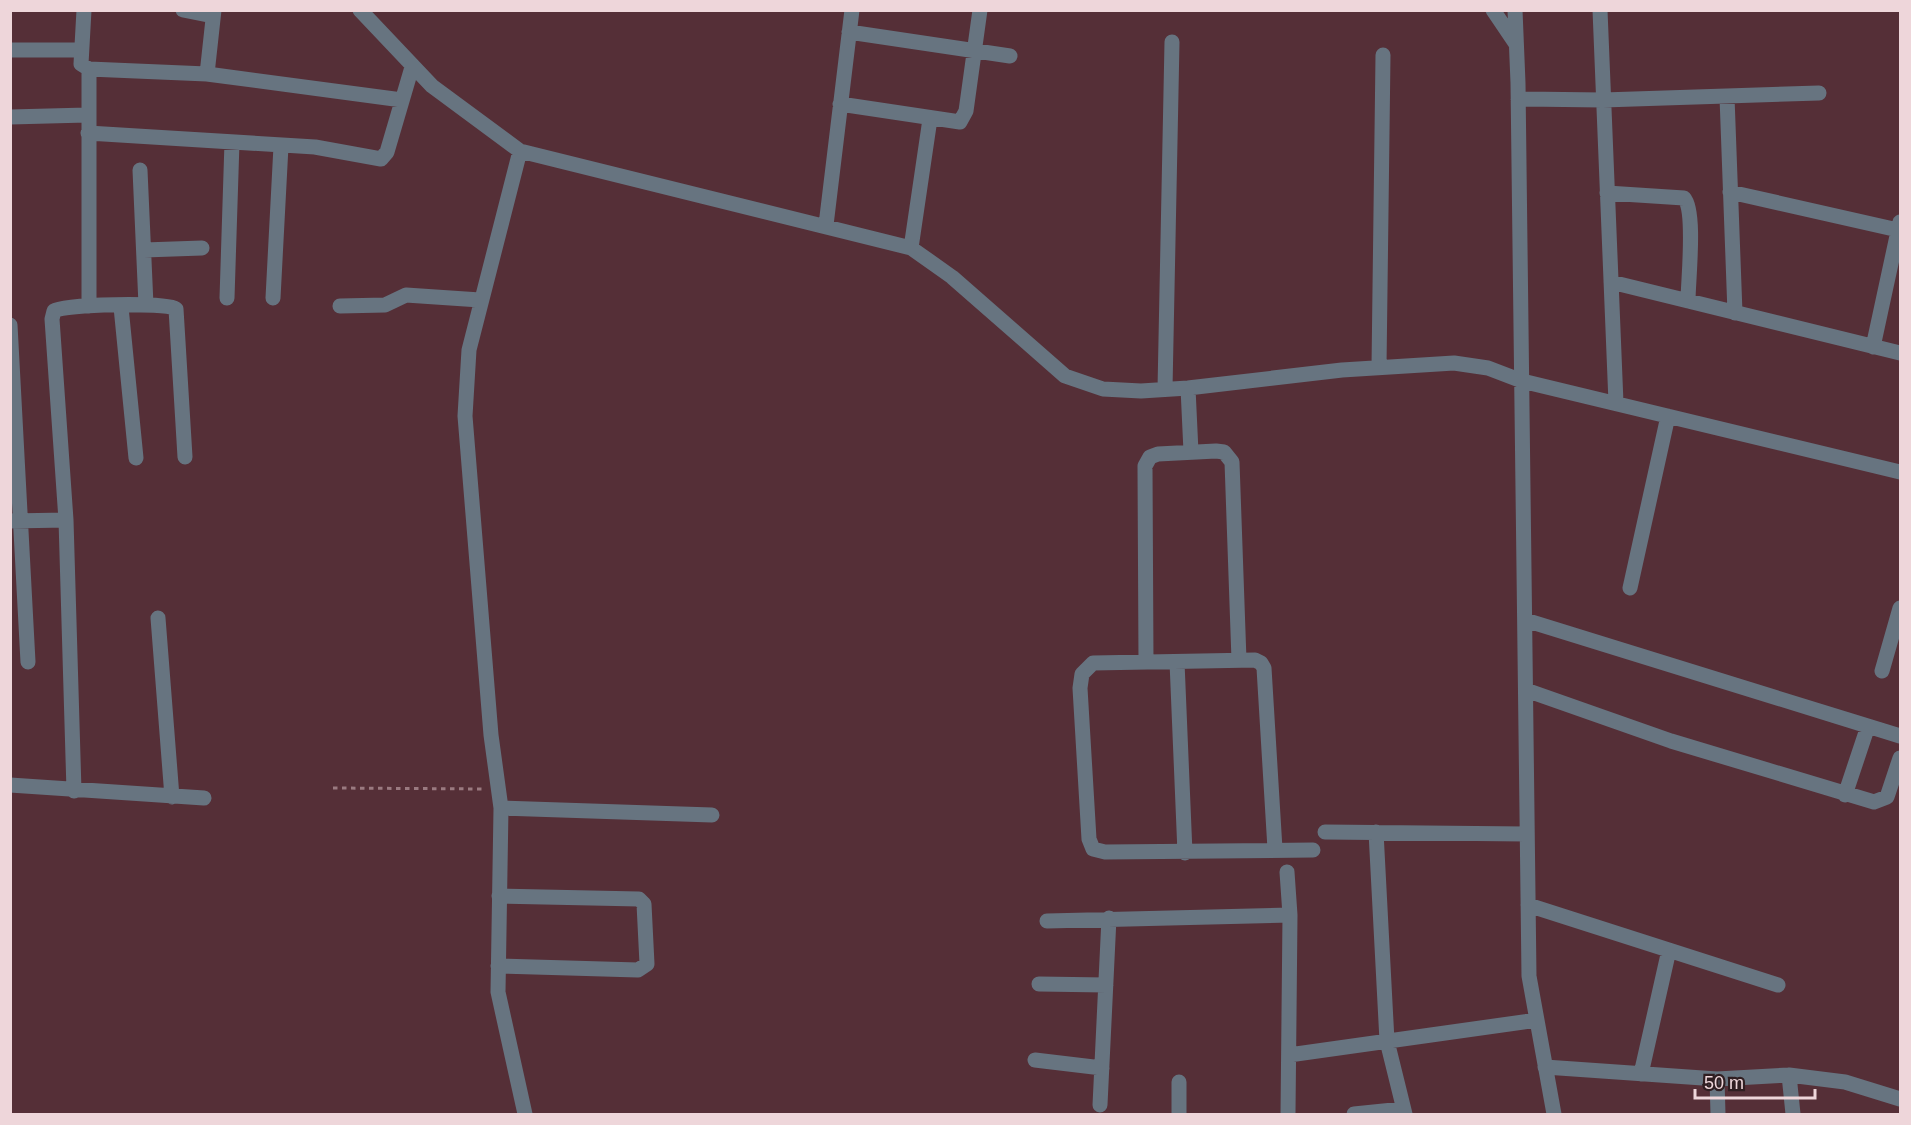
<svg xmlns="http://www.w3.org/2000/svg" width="1911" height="1125" font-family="Arial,sans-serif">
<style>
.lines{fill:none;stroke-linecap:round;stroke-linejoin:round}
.path{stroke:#9a7a80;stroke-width:3;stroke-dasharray:4.5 4.5;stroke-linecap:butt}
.minor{stroke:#677480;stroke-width:15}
</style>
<rect width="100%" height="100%" fill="#552f37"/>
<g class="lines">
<path class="path" d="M333,788L485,789"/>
<path class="minor" d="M84,10L81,64L89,69L207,74L402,100
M183,10L213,16
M360,10L432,86L520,151L911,248L952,277L1065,376L1103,389L1141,391L1188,388L1342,370L1454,363L1488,368L1522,381L1900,472
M1493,10L1516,44
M1515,10L1518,83L1529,976L1554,1114
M1600,10L1616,403
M849,32L1010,56
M10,50H81
M207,74L214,10
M1727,97L1735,313
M1518,99L1603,100L1819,93
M840,104L960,122L966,111L980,10
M10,117L87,115
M88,133L315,147L381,159L387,152L412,67
M520,151L469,350L465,416L491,735L501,808L498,992L525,1114
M140,170L146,305
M1730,192L1898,230
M1607,193L1684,198C1696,211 1688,281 1688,301
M826,225L852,10
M911,248L930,119
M144,250L202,248
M1611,282L1900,353
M227,298L232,142
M273,298L281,146
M89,306V69
M340,306L385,305L406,295L480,300
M121,307L136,458
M10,325L28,662
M1873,347L1900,222
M1379,367L1383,55
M1188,388L1191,452
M1165,389L1172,42
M10,521L66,520
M1630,588L1668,416
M158,618L172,797
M1525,620L1900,736
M1146,662L1145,466L1150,457L1158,454L1216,451L1224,452L1232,462L1239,660
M1177,662L1185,853
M1882,671L1900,608
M1526,690L1671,741L1874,802L1887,797L1900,758
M10,785L204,798
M74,791L66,520L52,319L54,311C64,304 165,302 176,309L185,457
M1845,795L1868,726
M501,808L712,815
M1325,832L1527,834
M1376,832L1387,1041L1405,1114
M1275,849L1264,668L1261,663L1255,660L1093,663L1082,674L1080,688L1089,839L1093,849L1105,852L1313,850
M1287,872L1290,915L1288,1114
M1528,905L1778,985
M1047,921L1290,915
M498,966L638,970L647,964L644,904L639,899L499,896
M1039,984L1106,985
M1289,1055L1537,1020
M1035,1060L1102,1068
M1545,1067L1717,1079L1789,1075L1845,1082L1900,1099
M1641,1074L1669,950
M1789,1075L1793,1114
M1717,1079L1718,1114
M1100,1105L1109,918
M1179,1114V1082
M1354,1114L1403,1109"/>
</g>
<rect width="1911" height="1125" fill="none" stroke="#eed6da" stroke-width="24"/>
<path d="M1695 1089v9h120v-9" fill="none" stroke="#eed6da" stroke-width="3"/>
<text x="1704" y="1089" font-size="18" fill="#eed6da" stroke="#2f1e21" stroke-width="4.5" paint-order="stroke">50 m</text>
</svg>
